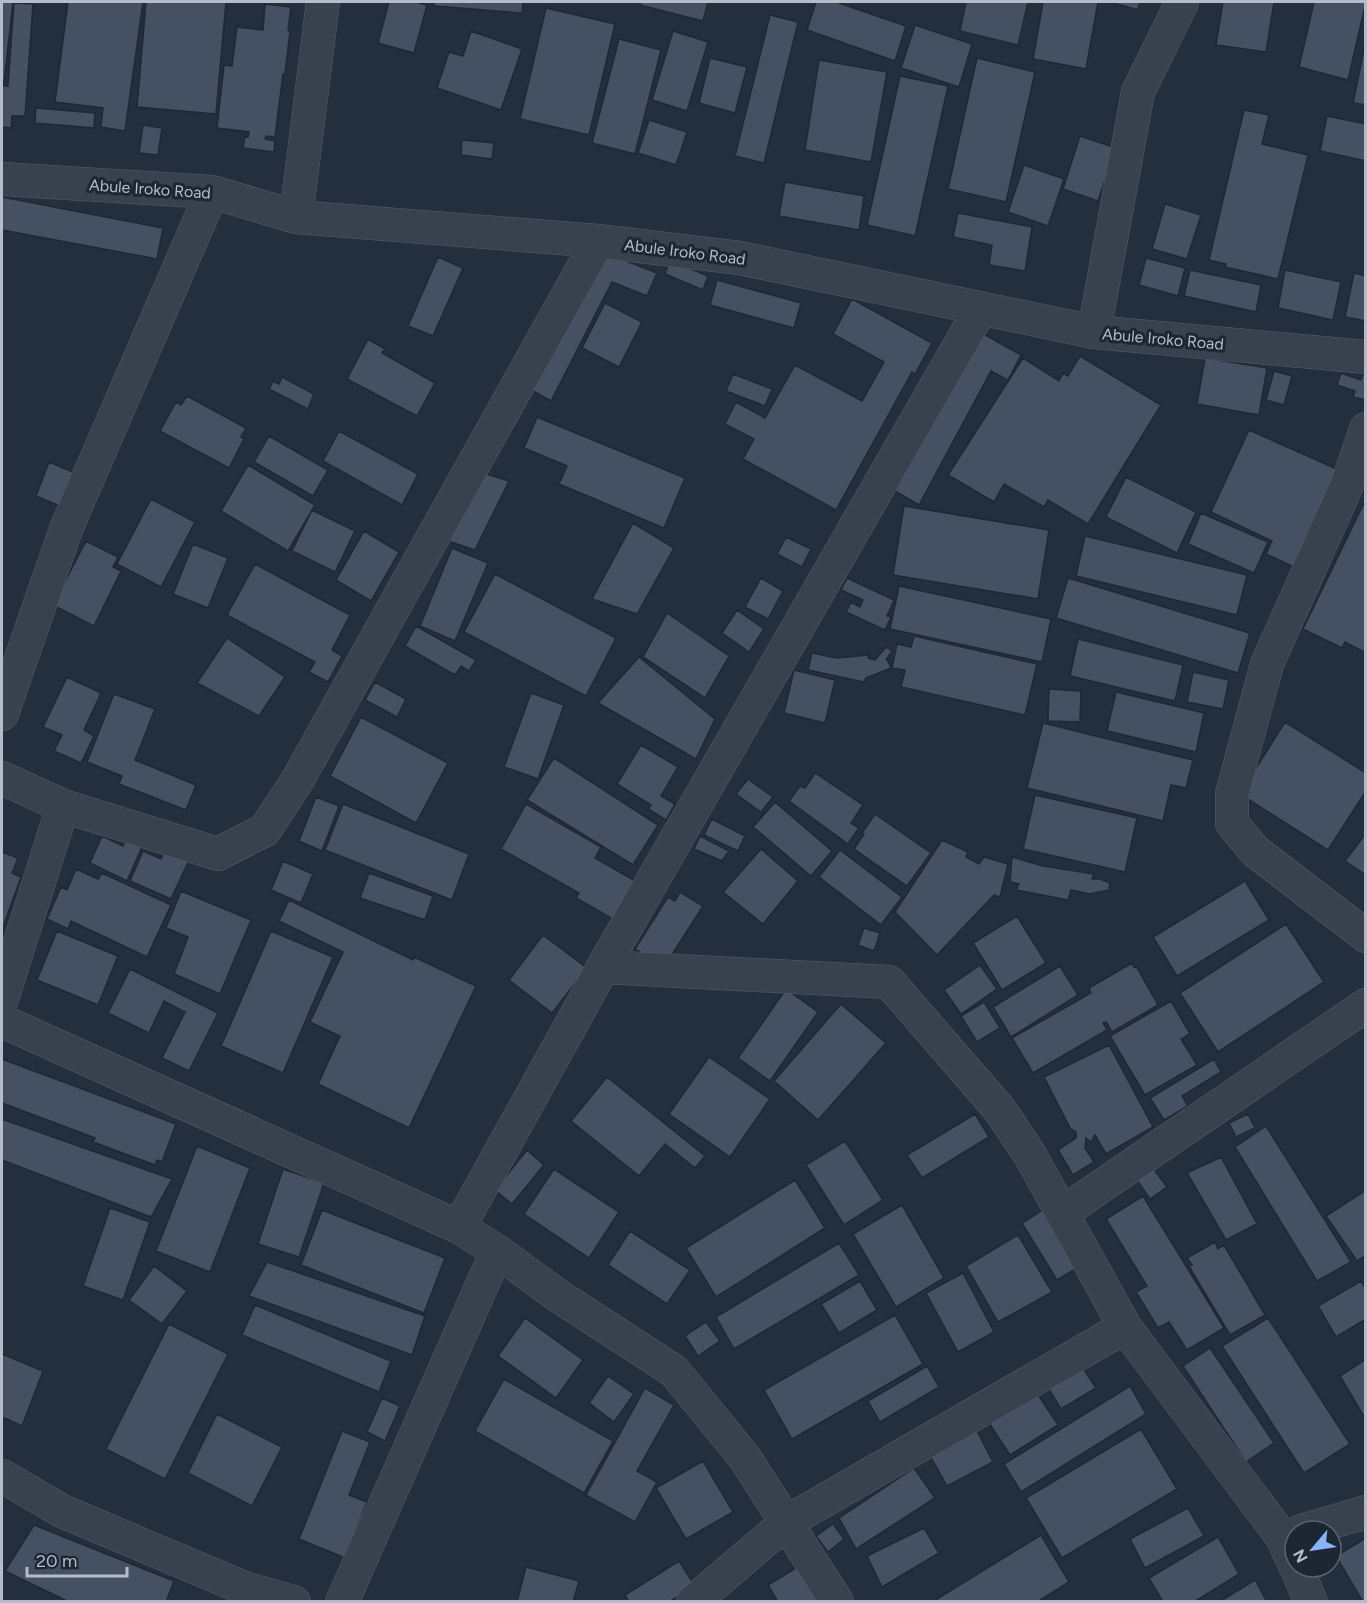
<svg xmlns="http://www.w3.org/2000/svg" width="1367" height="1603" font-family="Figtree,sans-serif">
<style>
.building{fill:#455162;stroke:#1f2835;stroke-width:1.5}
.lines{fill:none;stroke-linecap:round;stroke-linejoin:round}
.minor-casing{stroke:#565f6c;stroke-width:34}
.minor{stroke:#38414e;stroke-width:33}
.labels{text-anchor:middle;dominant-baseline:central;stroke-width:6;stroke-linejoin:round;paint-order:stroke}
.street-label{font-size:16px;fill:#b4bcc9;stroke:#1d2633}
</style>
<rect width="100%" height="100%" fill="#242f3e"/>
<path class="building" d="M2,2H13L4,82L2,81Z
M68,2H143L125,131L101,127L103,108L55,102Z
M146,2H226L216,114L137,107Z
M389,2H415L427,5L414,53L378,43Z
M434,2H523L522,13L434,6Z
M641,2H708L703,21L640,5Z
M816,2H836L906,26L895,61L807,30Z
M966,2H1028L1018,45L960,31Z
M1043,2H1098L1086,69L1033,59Z
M1110,2H1140L1138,10Z
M1223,2H1274L1266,52L1216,45Z
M1314,2H1366L1348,80L1299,67Z
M14,3L33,4L25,116H12L11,128L2,127V86H8Z
M265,4L291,7L288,30L290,31L285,74H283L275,137L266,136L265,139L275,141L274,152L243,148L245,136L248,137L249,132L217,128L224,65L232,66L237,27L263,30Z
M546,8L615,24L589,135L520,119Z
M770,15L798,22L764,163L735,156Z
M915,25L972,44L959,87L901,68Z
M471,31L522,49L501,110L437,88L449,52L463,56Z
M673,31L708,42L687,111L652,100Z
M619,39L661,50L635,154L592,143Z
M1366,40V105L1353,103Z
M710,58L747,67L735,113L699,103Z
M977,58L1035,72L1006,202L948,189Z
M819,60L887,72L871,162L805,150Z
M900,76L948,86L915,236L867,225Z
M36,108L95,113L94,128L35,123Z
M1244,110L1269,115L1262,144L1308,155L1278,279L1225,267L1226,264L1209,260Z
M1327,116L1366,124V161L1320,151Z
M649,120L687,132L676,165L638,153Z
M143,125L162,128L158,155L139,153Z
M1080,136L1116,148L1098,201L1063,189Z
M462,140L494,143L492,159L461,155Z
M1024,165L1064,179L1048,226L1008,212Z
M785,182L864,196L859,230L779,216Z
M2,197L163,228L157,259L2,230Z
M1165,204L1201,215L1187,259L1152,249Z
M958,213L1032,227L1025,271L989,265L992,245L953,237Z
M603,252L657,273L647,296L612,282L551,401L524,386Z
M438,257L463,268L433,336L408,326Z
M1146,258L1185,268L1178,296L1139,285Z
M670,260L708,276L703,290L665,274Z
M1190,270L1261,285L1256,312L1184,296Z
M1285,270L1341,282L1333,320L1278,308Z
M1354,273L1366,276V321L1345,317Z
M717,280L801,303L794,328L710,305Z
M852,299L932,343L915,374L912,372L836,510L743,459L754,439L725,424L736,402L765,418L795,365L862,401L884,362L833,334Z
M605,303L642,322L619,367L582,348Z
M980,332L1021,355L1008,380L991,371L919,505L895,491Z
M368,339L385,349L382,353L435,383L417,416L347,379Z
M1080,356L1161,405L1088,524L1048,500L1044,507L1004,484L994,502L948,475L1023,358L1059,381L1063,373L1068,376Z
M1205,358L1267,368L1259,415L1197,404Z
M1274,371L1292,376L1284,405L1266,400Z
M1341,373L1361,380L1363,374L1366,375V400L1353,397L1355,391L1337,385Z
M733,374L772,389L765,406L726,391Z
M282,377L314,394L308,409L269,389L273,381L279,384Z
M187,396L246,428L241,437L244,439L229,468L160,431L176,402L181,405Z
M537,417L685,478L664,528L559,484L567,466L524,448Z
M1249,430L1339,470L1294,567L1266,554L1272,541L1211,512Z
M339,431L418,474L402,505L323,461Z
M269,436L328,470L313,496L254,462Z
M49,462L75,473L62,507L36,496Z
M248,465L315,505L288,551L221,511Z
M480,472L509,481L475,550L442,539Z
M1126,477L1196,512L1177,553L1106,517Z
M151,499L195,522L161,587L117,564Z
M1363,505L1366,506V653L1345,642L1342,648L1303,629Z
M904,506L1049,530L1038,599L893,575Z
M312,510L355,531L335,572L292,551Z
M1201,513L1268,542L1254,573L1188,544Z
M633,523L674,548L637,614L592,599Z
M364,531L399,552L371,601L336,580Z
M1085,536L1247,575L1237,615L1076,576Z
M786,537L811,549L802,567L777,554Z
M86,541L118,557L113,567L121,571L94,626L53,605Z
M193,544L228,558L208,608L173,594Z
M452,548L488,563L455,641L420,626Z
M255,564L350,615L332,650L342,656L328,682L309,672L315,662L227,615Z
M495,574L616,638L586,696L464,632Z
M761,578L783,591L768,619L745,607Z
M847,578L894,600L887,616L891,617L885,630L846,612L851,602L860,607L863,600L841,590Z
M1068,578L1250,633L1238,673L1056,618Z
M899,586L1051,619L1042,662L890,629Z
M737,610L764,629L749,652L722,633Z
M667,613L729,656L705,698L643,657Z
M416,626L476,660L469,671L461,666L456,674H453L405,646Z
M914,636L1037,664L1025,715L901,687L905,670L892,668L897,644L911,647Z
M227,638L285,677L259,716L197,683Z
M1078,639L1183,665L1175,701L1070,676Z
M886,647L892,651L886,660L887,659L891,668L866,678L864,682L808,670L812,653L837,658L869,655L868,658L875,660Z
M639,657L715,719L696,759L598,703Z
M794,670L835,680L825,723L784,713Z
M1193,672L1229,680L1223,709L1187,702Z
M67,677L101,693L84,730L94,736L81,763L54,751L62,735L43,727Z
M375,682L406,699L397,717L365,700Z
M1049,689L1081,691L1080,722L1048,721Z
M1116,692L1204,713L1196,752L1107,731Z
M531,693L564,705L538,779L504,767Z
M114,694L155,709L135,760L196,785L186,810L119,784L122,776L87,762Z
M361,717L448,763L416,823L330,776Z
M1285,722L1366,773V791L1328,850L1240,794Z
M1043,723L1193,760L1186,788L1171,785L1163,821L1027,788Z
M641,745L678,767L661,796L675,804L666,820L648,809L651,805L617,784Z
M554,758L658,825L633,865L527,800Z
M815,773L863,805L851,823L859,828L848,844L789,801L800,786L805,788Z
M748,779L773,797L761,812L736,794Z
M1035,795L1137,818L1125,872L1023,849Z
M316,797L339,806L322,851L299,841Z
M775,802L832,851L811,876L753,827Z
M343,804L469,854L452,900L325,850Z
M526,804L601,847L595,858L637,882L613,919L576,898L579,893L501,849Z
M875,814L931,853L907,886L854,849L864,834L862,833Z
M712,819L745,836L738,851L704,835Z
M129,833L145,840L127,881L90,863L102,836L123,846Z
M1366,833V875L1345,861Z
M700,836L729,851L722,861L694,849Z
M942,840L968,852L966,857L979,864L984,857L1008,864L1000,897L994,895L937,955L895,912Z
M166,848L190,858L171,899L130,881L143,851L161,859Z
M761,849L798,881L763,924L723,892Z
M840,850L902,897L881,925L819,877Z
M2,852L18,858L12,873L21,877L3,927L2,926Z
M1012,857L1043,866L1094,874L1092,879H1100L1110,883L1109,890L1090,894L1071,890L1068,900L1016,890L1019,884L1010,882Z
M283,861L313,874L301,903L271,890Z
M76,869L98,879L102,873L171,905L147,957L71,921L68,929L47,919L61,887L67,890Z
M369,873L433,896L425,920L360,898Z
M1245,881L1269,920L1177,976L1153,937Z
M181,891L251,920L220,994L174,974L188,937L166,928Z
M680,892L703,906L664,967L635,949L668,897L675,901Z
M289,900L413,960L414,957L476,986L409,1128L318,1084L340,1036L310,1022L343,952L279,921Z
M1017,916L1046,963L1002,990L973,943Z
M1286,924L1324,982L1218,1052L1180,993Z
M864,928L880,933L874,951L858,945Z
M57,931L118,956L98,1005L37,980Z
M271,931L333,957L283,1073L221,1046Z
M543,935L587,968L552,1013L509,980Z
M1132,963L1134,967L1136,966L1158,1005L1112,1032L1106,1022L1103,1023L1107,1030L1033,1073L1012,1038L1091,993L1089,988Z
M980,965L997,989L961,1014L944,990Z
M1060,966L1078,995L1011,1037L993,1007Z
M130,969L218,1013L189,1071L162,1058L185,1012L164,1001L149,1033L108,1013Z
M786,989L818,1012L770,1081L738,1058Z
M1171,1001L1190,1034L1181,1039L1197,1065L1145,1095L1110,1036Z
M984,1002L1000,1028L977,1042L961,1016Z
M841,1004L886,1043L818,1120L774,1081Z
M1109,1045L1153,1127L1106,1154L1095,1135L1091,1142L1086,1138L1085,1148L1094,1162L1073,1175L1058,1150L1076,1138V1132L1070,1128L1044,1077Z
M709,1057L770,1099L730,1157L669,1114Z
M2,1059L176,1124L162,1162L157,1160L155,1165L93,1142L95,1138L2,1103Z
M1214,1059L1221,1072L1182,1096L1188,1106L1164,1120L1150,1098Z
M607,1077L705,1156L695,1168L665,1144L639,1176L571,1121Z
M975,1114L989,1137L922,1178L907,1155Z
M1248,1114L1255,1128L1236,1137L1229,1123Z
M2,1119L172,1179L151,1217L2,1160Z
M1266,1126L1351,1262L1317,1281L1235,1147Z
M845,1141L883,1200L844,1225L806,1165Z
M197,1146L250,1168L210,1272L156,1251Z
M527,1150L544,1165L512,1204L495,1190Z
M1221,1157L1257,1224L1226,1240L1187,1173Z
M1150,1164L1167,1187L1150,1199L1134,1176Z
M283,1169L324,1183L299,1257L258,1244Z
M554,1169L619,1212L589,1258L524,1214Z
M795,1180L825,1228L716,1297L686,1248Z
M1366,1190V1255L1357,1261L1326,1216Z
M1143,1196L1224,1328L1187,1350L1169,1322L1158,1328L1136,1292L1147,1286L1106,1219Z
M902,1205L944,1278L896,1307L853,1234Z
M110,1208L150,1222L123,1300L83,1286Z
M1046,1208L1080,1266L1057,1280L1022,1223Z
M322,1210L445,1258L424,1313L301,1265Z
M630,1231L690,1270L667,1304L608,1265Z
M1018,1235L1052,1292L998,1322L966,1266Z
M1215,1242L1218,1249L1224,1245L1265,1315L1230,1335L1189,1266L1192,1265L1187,1258Z
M839,1243L859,1275L734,1349L716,1317Z
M267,1262L425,1316L412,1355L249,1296Z
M154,1266L187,1291L162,1324L129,1300Z
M963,1273L994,1332L958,1352L926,1293Z
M860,1281L877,1310L839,1333L821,1304Z
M1361,1281L1366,1289V1319L1336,1337L1318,1306Z
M255,1305L391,1361L379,1392L242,1335Z
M895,1315L923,1364L792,1439L764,1390Z
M525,1318L583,1360L556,1398L498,1356Z
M1268,1318L1350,1444L1304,1473L1222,1346Z
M706,1322L720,1341L698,1356L685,1336Z
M169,1324L228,1354L165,1479L106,1449Z
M1210,1348L1274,1443L1246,1462L1183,1366Z
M2,1354L43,1371L22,1426L2,1417Z
M1366,1359V1420L1340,1376Z
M1081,1365L1096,1388L1061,1409L1047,1386Z
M927,1366L939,1387L880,1422L868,1401Z
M608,1376L634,1394L614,1422L589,1403Z
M504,1379L613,1441L584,1493L475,1431Z
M1031,1384L1058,1425L1010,1455L983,1414Z
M1130,1386L1146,1414L1021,1492L1004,1464Z
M645,1388L674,1405L637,1471L657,1482L635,1522L586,1495Z
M382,1398L400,1406L385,1441L367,1432Z
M217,1414L282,1447L252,1506L188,1473Z
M975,1427L993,1462L947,1486L928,1452Z
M1141,1429L1177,1489L1062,1558L1026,1498Z
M342,1431L370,1442L349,1495L367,1502L345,1558L299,1539Z
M703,1461L733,1512L686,1539L656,1488Z
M914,1468L935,1498L856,1549L839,1518Z
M1188,1508L1204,1536L1145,1568L1130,1539Z
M833,1524L844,1539L828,1552L816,1536Z
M34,1525L174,1581L166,1602H69L5,1571Z
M924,1528L939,1553L882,1587L867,1556Z
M1041,1535L1069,1582L1037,1602H932Z
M1218,1537L1239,1574L1194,1602H1163L1149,1578Z
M1366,1538V1602H1363L1336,1556Z
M679,1561L695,1586L669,1602H629L625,1595Z
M801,1565L823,1602H778L768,1585Z
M526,1567L579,1581L573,1602H517Z
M1255,1580L1267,1602H1219Z"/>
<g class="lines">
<defs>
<path id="minor" d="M2,179L212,192L296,217L598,241L740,258L1094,332L1366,357
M296,217L323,2
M1094,332L1138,92L1182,2
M1366,429L1347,485L1267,664L1232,794V823L1255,851L1366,936
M2,714L66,529L212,192
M2,778L63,806L218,854L265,830L297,781L598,241
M603,967L889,982L1000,1110L1030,1155L1125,1327L1282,1537L1295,1565
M2,999L63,806
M2,1021L459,1227L497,1251L557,1295L674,1371L745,1458L837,1602
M1062,1213L1366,1005
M459,1227L603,967L981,308
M2,1476L62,1511L244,1588L294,1602
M1301,1531L1366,1512
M1296,1567L1311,1602
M342,1602L497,1251
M693,1602L787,1522L1125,1327"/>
</defs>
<use href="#minor" class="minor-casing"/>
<use href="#minor" class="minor"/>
</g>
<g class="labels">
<g class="street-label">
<text transform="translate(150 189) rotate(4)">Abule Iroko Road</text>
<text transform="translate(685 252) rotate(7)">Abule Iroko Road</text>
<text transform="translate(1163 339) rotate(5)">Abule Iroko Road</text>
</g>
</g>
<rect width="1367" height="1603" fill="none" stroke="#b4bcc9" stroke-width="6"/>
<g transform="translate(1313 1549) rotate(241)"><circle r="28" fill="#1d2633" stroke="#59626f" stroke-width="1.5"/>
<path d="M0-4.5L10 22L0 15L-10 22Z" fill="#89b5f8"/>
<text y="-9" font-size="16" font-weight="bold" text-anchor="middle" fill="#b4bcc9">N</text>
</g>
<path d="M27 1567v9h100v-9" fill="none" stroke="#b4bcc9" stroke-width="3"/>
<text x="36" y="1567" font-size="18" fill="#b4bcc9" stroke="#1d2633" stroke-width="4.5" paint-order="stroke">20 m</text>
</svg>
